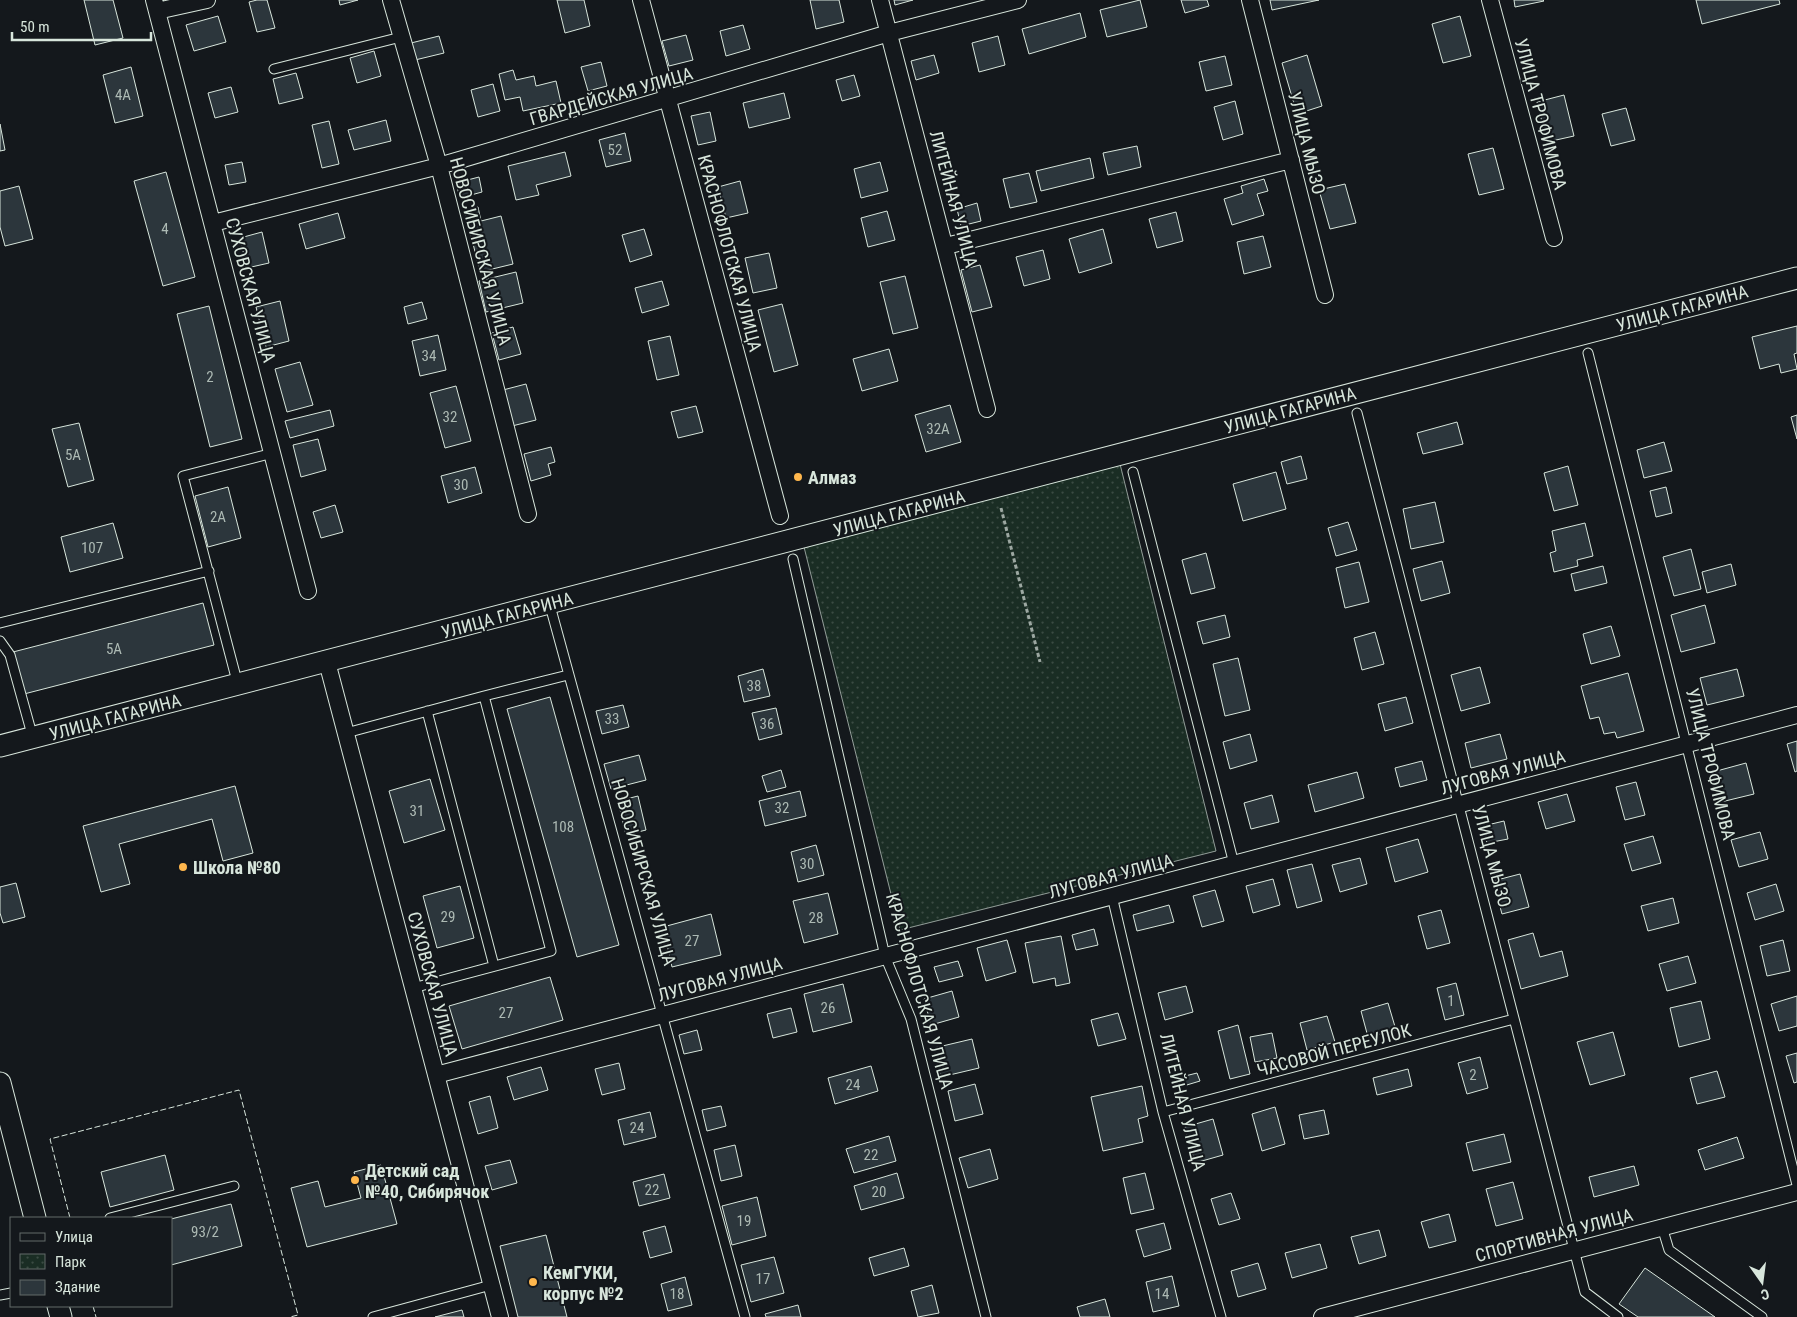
<svg xmlns="http://www.w3.org/2000/svg" width="1797" height="1317" font-family="'Roboto Condensed',sans-serif">
<style>
.park{fill:url(#park-dots);stroke:#939e99}
.building{fill:#2c363c;stroke:#d8e6dc}
.lines{fill:none;stroke-linecap:round;stroke-linejoin:round}
.service-casing{stroke:#d8e6dc;stroke-width:11}
.minor-casing{stroke:#d8e6dc;stroke-width:18}
.tertiary-casing{stroke:#d8e6dc;stroke-width:23}
.path{stroke:#9da8a2;stroke-width:3;stroke-dasharray:4 2.5;stroke-linecap:butt}
.service{stroke:#14181c;stroke-width:9}
.minor{stroke:#14181c;stroke-width:16}
.tertiary{stroke:#14181c;stroke-width:21}
.fence{stroke:#d8e6dc;stroke-width:1;stroke-dasharray:6 2.5;stroke-linecap:butt}
.poi-dot{fill:#ffb74d;stroke:#14181c;stroke-width:2}
.labels{text-anchor:middle;dominant-baseline:central;stroke-width:4;stroke-linejoin:round;paint-order:stroke}
.number-label{font-size:15px;fill:#adbab4}
.street-label{font-size:18px;fill:#d8e6dc;stroke:#14181c}
.poi-label{font-size:18px;font-weight:bold;fill:#d8e6dc;stroke:#14181c;text-anchor:start}
</style>
<defs>
<pattern id="park-dots" width="8" height="8" patternUnits="userSpaceOnUse" patternTransform="scale(1.25)"><rect width="8" height="8" fill="#1a2d24"/><path d="M2 2h.1M6 6h.1" fill="none" stroke="#3b4b43" stroke-width="1.8" stroke-linecap="round"/></pattern>
</defs>
<rect width="100%" height="100%" fill="#14181c"/>
<path class="park" d="M1120,464L1216,851L900,930L803,543Z"/>
<path class="building" d="M84,0H113L123,38L95,45Z
M257,0H267L275,28L257,32L249,2Z
M339,0H358L340,5Z
M557,0H584L590,26L565,33Z
M810,0H839L844,22L816,29Z
M894,0H913L895,5Z
M1140,0L1147,27L1107,37L1100,10Z
M1181,0H1207L1209,6L1185,13Z
M1270,0H1319L1272,10Z
M1514,0H1543L1544,1L1515,7Z
M1696,0H1779L1780,4L1702,24Z
M1080,13L1086,37L1029,54L1022,29Z
M218,16L226,42L194,51L186,25Z
M1460,16L1471,56L1443,63L1432,24Z
M743,25L750,49L726,56L720,31Z
M686,35L693,60L669,66L662,41Z
M439,36L444,53L415,60L411,43Z
M998,36L1005,65L979,72L972,43Z
M374,51L381,76L357,83L350,58Z
M934,55L939,73L916,80L911,61Z
M1307,55L1322,106L1297,114L1282,63Z
M1225,56L1232,85L1206,91L1199,62Z
M601,62L607,86L588,91L581,67Z
M131,67L143,116L115,123L103,75Z
M513,70L516,80L534,76L536,86L556,81L561,103L523,111L520,97L505,100L499,74Z
M296,73L303,98L279,104L273,79Z
M854,75L860,96L842,101L836,80Z
M493,84L500,111L478,117L471,90Z
M231,87L238,112L215,118L208,93Z
M784,93L790,118L749,128L743,103Z
M1564,95L1574,136L1547,142L1537,102Z
M1235,101L1243,134L1223,140L1214,107Z
M1626,108L1635,140L1611,146L1602,114Z
M710,112L716,141L698,145L691,116Z
M386,120L391,141L354,150L348,130Z
M329,121L339,164L322,168L312,125Z
M0,124L5,150L0,151Z
M625,133L631,161L606,167L599,140Z
M1137,146L1141,167L1108,175L1103,153Z
M1493,148L1504,189L1479,195L1468,154Z
M565,152L571,176L536,185L539,195L516,200L508,166Z
M1090,158L1094,178L1041,191L1036,171Z
M242,162L246,182L229,185L225,165Z
M880,162L888,191L861,198L854,169Z
M166,172L195,277L163,286L134,181Z
M1029,173L1037,202L1010,208L1003,179Z
M479,177L482,192L460,198L456,183Z
M1264,179L1268,191L1257,194L1264,215L1232,225L1224,199L1243,193L1241,186Z
M740,181L748,213L726,218L718,187Z
M1345,184L1356,223L1330,229L1319,190Z
M19,186L33,239L5,246L0,227V191Z
M977,203L981,221L961,226L957,209Z
M478,207L481,221L501,216L513,264L480,272L465,211Z
M887,211L895,240L868,247L861,218Z
M1176,212L1183,241L1157,248L1149,219Z
M338,213L345,238L306,249L299,224Z
M644,229L652,255L630,262L622,235Z
M1103,229L1112,263L1079,273L1069,239Z
M262,232L269,263L247,268L240,238Z
M1263,236L1271,267L1244,274L1237,242Z
M1043,250L1050,279L1024,286L1016,257Z
M769,253L777,288L753,293L745,258Z
M980,265L992,307L972,312L961,270Z
M516,272L523,303L486,312L479,281Z
M905,276L918,328L893,334L880,282Z
M662,281L669,305L642,313L635,288Z
M280,301L289,341L266,347L256,307Z
M422,302L427,319L408,324L404,307Z
M782,304L798,365L774,372L758,310Z
M209,306L242,439L210,447L177,314Z
M1797,326V353L1794,354L1797,369L1781,373L1779,364L1760,369L1752,337Z
M513,327L521,354L499,360L492,333Z
M438,335L446,370L420,376L412,341Z
M670,336L679,375L657,380L648,341Z
M889,349L898,381L862,391L853,359Z
M300,362L313,405L287,412L275,369Z
M526,384L536,420L512,426L503,390Z
M456,386L471,441L445,448L430,393Z
M950,405L961,442L926,452L915,415Z
M696,406L703,432L678,438L671,412Z
M330,410L334,426L290,438L285,421Z
M1797,415V439L1791,417Z
M1457,422L1463,444L1423,454L1417,433Z
M79,423L94,480L68,487L52,429Z
M318,439L326,470L301,477L293,445Z
M1664,442L1672,471L1644,478L1637,450Z
M551,447L555,462L548,464L551,475L531,481L524,454Z
M1301,456L1307,479L1287,484L1281,462Z
M1568,466L1578,505L1554,511L1544,473Z
M475,467L482,493L448,503L441,476Z
M1276,472L1286,509L1243,521L1233,484Z
M228,487L241,538L208,547L195,496Z
M1666,487L1672,513L1656,517L1650,491Z
M1435,502L1444,542L1411,549L1403,509Z
M335,505L343,532L321,538L313,512Z
M1348,522L1357,550L1336,556L1328,528Z
M113,523L123,558L70,572L61,537Z
M1585,523L1593,556L1577,560L1578,566L1554,572L1550,553L1556,551L1552,531Z
M1691,549L1701,589L1674,596L1663,557Z
M1206,553L1215,588L1191,594L1182,560Z
M1442,561L1450,593L1421,601L1413,569Z
M1359,562L1369,602L1345,608L1336,568Z
M1731,564L1736,585L1707,593L1702,572Z
M1603,566L1607,583L1575,591L1571,574Z
M203,603L214,645L24,694L13,652Z
M1705,605L1715,643L1681,652L1671,615Z
M1225,615L1230,637L1203,644L1197,622Z
M1611,626L1620,656L1591,664L1583,634Z
M1375,632L1384,664L1362,670L1354,638Z
M1238,658L1250,710L1225,716L1213,664Z
M1480,667L1490,703L1461,711L1451,675Z
M763,669L770,696L744,702L738,676Z
M1737,669L1744,696L1707,705L1700,678Z
M1628,673L1644,731L1617,738L1615,732L1604,734L1599,717L1590,719L1581,686Z
M550,697L619,945L577,957L507,709Z
M1406,697L1413,723L1385,731L1378,704Z
M623,705L629,727L602,734L596,711Z
M776,708L782,734L759,740L752,713Z
M1250,734L1257,761L1230,769L1223,742Z
M1500,734L1507,759L1471,768L1465,743Z
M1797,741V771L1795,772L1787,744Z
M639,755L646,780L611,789L604,764Z
M1422,761L1427,780L1400,787L1395,768Z
M1746,763L1754,794L1721,802L1713,772Z
M781,770L786,787L767,792L762,776Z
M1357,772L1364,798L1315,812L1308,785Z
M430,779L445,830L404,843L389,791Z
M1636,782L1645,815L1625,820L1616,787Z
M235,786L253,853L223,861L212,819L119,844L130,884L101,892L83,826Z
M800,791L806,816L765,826L759,801Z
M1567,794L1575,821L1546,829L1538,802Z
M1272,795L1279,822L1251,829L1244,803Z
M638,796L646,830L626,835L618,801Z
M1504,821L1508,839L1487,843L1483,826Z
M1760,832L1768,859L1739,867L1731,840Z
M1653,836L1661,863L1632,871L1624,844Z
M1418,839L1428,872L1395,882L1386,848Z
M816,845L824,875L798,882L791,852Z
M1360,858L1367,884L1340,892L1332,865Z
M1312,864L1322,901L1297,908L1287,870Z
M1520,874L1529,907L1502,914L1493,881Z
M1273,879L1280,905L1253,913L1246,886Z
M16,883L25,917L3,923L0,913V887Z
M1776,884L1784,911L1755,920L1747,893Z
M460,886L474,938L437,948L423,896Z
M1215,890L1224,921L1202,927L1193,896Z
M828,893L838,934L804,943L793,901Z
M1673,898L1679,923L1648,931L1641,906Z
M1169,905L1174,922L1137,931L1133,915Z
M1441,910L1450,943L1427,949L1418,916Z
M711,914L721,955L672,967L663,927Z
M1094,929L1098,945L1076,950L1072,935Z
M1533,933L1540,957L1562,951L1568,976L1521,989L1508,940Z
M1061,936L1070,983L1056,986L1055,978L1033,983L1025,943Z
M1007,940L1016,972L986,981L977,948Z
M1783,940L1790,971L1767,976L1760,946Z
M1688,956L1696,983L1667,991L1659,964Z
M958,961L963,976L939,982L934,967Z
M550,977L563,1020L462,1049L449,1006Z
M1456,983L1464,1015L1445,1020L1437,988Z
M843,984L852,1022L813,1032L804,994Z
M1186,986L1193,1012L1165,1020L1158,993Z
M952,991L959,1017L931,1025L924,999Z
M1797,996V1026L1779,1031L1771,1004Z
M1701,1001L1710,1039L1679,1047L1670,1008Z
M1388,1003L1396,1030L1368,1037L1361,1011Z
M791,1008L797,1032L773,1038L767,1014Z
M1118,1013L1126,1039L1098,1046L1091,1020Z
M1327,1016L1335,1042L1307,1050L1300,1023Z
M1238,1025L1250,1074L1230,1079L1218,1031Z
M697,1030L702,1050L684,1054L679,1035Z
M1613,1032L1625,1075L1590,1085L1577,1042Z
M1272,1033L1277,1058L1255,1062L1250,1037Z
M972,1039L979,1068L941,1077L934,1048Z
M1797,1053V1082L1794,1083L1786,1056Z
M1480,1057L1488,1088L1467,1094L1458,1063Z
M619,1063L625,1089L602,1095L595,1069Z
M871,1066L878,1091L835,1104L828,1078Z
M541,1067L548,1090L514,1100L507,1077Z
M1408,1069L1412,1086L1377,1095L1373,1078Z
M1717,1071L1725,1097L1697,1104L1690,1078Z
M1197,1073L1200,1081L1180,1087L1177,1078Z
M975,1084L983,1114L955,1121L948,1091Z
M1142,1086L1148,1116L1138,1119L1143,1142L1103,1151L1091,1097Z
M490,1096L498,1128L478,1134L469,1102Z
M721,1106L726,1126L707,1131L702,1110Z
M1275,1107L1285,1144L1262,1151L1252,1114Z
M1324,1110L1329,1134L1304,1139L1299,1115Z
M650,1112L656,1137L624,1145L618,1120Z
M1213,1119L1223,1155L1195,1163L1185,1127Z
M1504,1134L1511,1162L1473,1171L1466,1143Z
M889,1136L896,1161L854,1173L846,1149Z
M1737,1137L1744,1158L1705,1170L1698,1150Z
M735,1145L742,1176L721,1181L714,1150Z
M990,1149L998,1179L968,1188L959,1158Z
M165,1155L174,1190L110,1207L101,1172Z
M510,1160L517,1183L492,1190L485,1166Z
M381,1165L397,1224L307,1247L291,1188L318,1181L325,1207L361,1198L354,1172Z
M1634,1166L1639,1185L1594,1197L1589,1177Z
M897,1173L904,1198L861,1210L854,1186Z
M1145,1173L1154,1209L1131,1214L1123,1178Z
M664,1174L670,1198L639,1206L633,1182Z
M1513,1182L1523,1219L1496,1226L1486,1189Z
M1231,1193L1240,1219L1219,1225L1211,1199Z
M757,1197L766,1236L732,1245L722,1206Z
M231,1204L242,1246L171,1265V1219Z
M1449,1214L1456,1241L1429,1248L1421,1222Z
M1164,1223L1171,1249L1144,1257L1136,1230Z
M665,1226L672,1252L650,1258L643,1232Z
M1379,1230L1386,1256L1359,1264L1351,1237Z
M546,1235L567,1317H518L500,1246Z
M1320,1244L1327,1268L1292,1278L1285,1253Z
M904,1248L909,1266L874,1276L869,1258Z
M774,1257L784,1293L751,1302L741,1265Z
M1258,1263L1266,1289L1238,1297L1231,1271Z
M1645,1268L1715,1317H1638L1619,1304Z
M1172,1276L1179,1306L1153,1312L1146,1282Z
M685,1277L692,1305L668,1311L661,1284Z
M932,1285L939,1313L918,1317L911,1291Z
M1105,1299L1110,1317H1080L1077,1307Z
M798,1305L801,1317H766L765,1314Z
M462,1310L464,1317H435Z"/>
<g class="lines">
<defs>
<path id="service" d="M274,69L401,37
M1588,353L1797,1185
M1357,413L1585,1292L1618,1317
M1133,472L1234,864
M793,559L885,956L911,1019L986,1317
M552,613L745,1317
M0,623L209,571
M0,641L10,655L33,738
M238,685L183,476L273,453
M484,696L568,675
M427,711L494,966
M346,733L484,696L551,951L413,988
M1112,896L1163,1112L1221,1317
M1163,1112L1514,1019
M110,1218L234,1186
M1662,1227L1669,1250L1762,1317
M0,1295L11,1293
M373,1317L491,1285"/>
<path id="minor" d="M154,0L308,591
M391,0L439,166L528,514
M641,0L780,516
M880,0L987,409
M1250,0L1325,295
M1490,0L1554,238
M157,11L207,0
M213,223L439,166L889,33L1018,0
M946,246L1291,160
M327,662L500,1317
M436,1075L1797,715
M1322,1317L1797,1192"/>
<path id="tertiary" d="M0,746L1797,278
M0,1083L35,1218
M58,1306L61,1317"/>
</defs>
<use href="#service" class="service-casing"/>
<use href="#minor" class="minor-casing"/>
<use href="#tertiary" class="tertiary-casing"/>
<path class="path" d="M1001,508L1040,662"/>
<use href="#service" class="service"/>
<use href="#minor" class="minor"/>
<use href="#tertiary" class="tertiary"/>
<path class="fence" d="M70,1218L50,1139L239,1090L298,1315L290,1317
M93,1306L96,1317"/>
</g>
<g class="poi-dot">
<circle cx="798" cy="477" r="5"/>
<circle cx="183" cy="867" r="5"/>
<circle cx="355" cy="1180" r="5"/>
<circle cx="533" cy="1282" r="5"/>
</g>
<g class="labels">
<g class="number-label">
<text x="123" y="95">4А</text>
<text x="615" y="150">52</text>
<text x="165" y="229">4</text>
<text x="429" y="356">34</text>
<text x="210" y="377">2</text>
<text x="450" y="417">32</text>
<text x="938" y="429">32А</text>
<text x="73" y="455">5А</text>
<text x="461" y="485">30</text>
<text x="218" y="517">2А</text>
<text x="92" y="548">107</text>
<text x="114" y="649">5А</text>
<text x="754" y="686">38</text>
<text x="612" y="719">33</text>
<text x="767" y="724">36</text>
<text x="782" y="808">32</text>
<text x="417" y="811">31</text>
<text x="563" y="827">108</text>
<text x="807" y="864">30</text>
<text x="448" y="917">29</text>
<text x="816" y="918">28</text>
<text x="692" y="941">27</text>
<text x="1451" y="1001">1</text>
<text x="828" y="1008">26</text>
<text x="506" y="1013">27</text>
<text x="1473" y="1075">2</text>
<text x="853" y="1085">24</text>
<text x="637" y="1128">24</text>
<text x="871" y="1155">22</text>
<text x="652" y="1190">22</text>
<text x="879" y="1192">20</text>
<text x="744" y="1221">19</text>
<text x="205" y="1232">93/2</text>
<text x="763" y="1279">17</text>
<text x="677" y="1294">18</text>
<text x="1162" y="1294">14</text>
</g>
<g class="street-label">
<text transform="translate(611 96) rotate(-16)">ГВАРДЕЙСКАЯ УЛИЦА</text>
<text transform="translate(1541 114) rotate(75)">УЛИЦА ТРОФИМОВА</text>
<text transform="translate(1307 143) rotate(76)">УЛИЦА МЫЗО</text>
<text transform="translate(954 199) rotate(75)">ЛИТЕЙНАЯ УЛИЦА</text>
<text transform="translate(481 251) rotate(75)">НОВОСИБИРСКАЯ УЛИЦА</text>
<text transform="translate(730 253) rotate(75)">КРАСНОФЛОТСКАЯ УЛИЦА</text>
<text transform="translate(251 290) rotate(75)">СУХОВСКАЯ УЛИЦА</text>
<text transform="translate(1682 308) rotate(-15)">УЛИЦА ГАГАРИНА</text>
<text transform="translate(1290 410) rotate(-15)">УЛИЦА ГАГАРИНА</text>
<text transform="translate(899 513) rotate(-15)">УЛИЦА ГАГАРИНА</text>
<text transform="translate(507 615) rotate(-15)">УЛИЦА ГАГАРИНА</text>
<text transform="translate(115 717) rotate(-15)">УЛИЦА ГАГАРИНА</text>
<text transform="translate(1711 764) rotate(76)">УЛИЦА ТРОФИМОВА</text>
<text transform="translate(1503 772) rotate(-15)">ЛУГОВАЯ УЛИЦА</text>
<text transform="translate(1492 856) rotate(75)">УЛИЦА МЫЗО</text>
<text transform="translate(644 872) rotate(74)">НОВОСИБИРСКАЯ УЛИЦА</text>
<text transform="translate(1111 876) rotate(-15)">ЛУГОВАЯ УЛИЦА</text>
<text transform="translate(720 979) rotate(-15)">ЛУГОВАЯ УЛИЦА</text>
<text transform="translate(433 984) rotate(75)">СУХОВСКАЯ УЛИЦА</text>
<text transform="translate(920 991) rotate(74)">КРАСНОФЛОТСКАЯ УЛИЦА</text>
<text transform="translate(1334 1050) rotate(-15)">ЧАСОВОЙ ПЕРЕУЛОК</text>
<text transform="translate(1183 1102) rotate(76)">ЛИТЕЙНАЯ УЛИЦА</text>
<text transform="translate(1554 1235) rotate(-15)">СПОРТИВНАЯ УЛИЦА</text>
</g>
<g class="poi-label">
<text x="808" y="477">Алмаз</text>
<text x="193" y="867">Школа №80</text>
<text x="365" y="1170">Детский сад<tspan x="365" dy="21">№40, Сибирячок</tspan></text>
<text x="543" y="1272">КемГУКИ,<tspan x="543" dy="21">корпус №2</tspan></text>
</g>
</g>
<rect x="10" y="1217" width="162" height="90" fill="#14181c" stroke="#626a69"/>
<rect x="20" y="1233" width="25" height="8" fill="#14181c" stroke="#626a69"/>
<text x="55" y="1242" font-size="15" fill="#d8e6dc">Улица</text>
<rect x="20" y="1254" width="25" height="15" fill="url(#park-dots)" stroke="#626a69"/>
<text x="55" y="1267" font-size="15" fill="#d8e6dc">Парк</text>
<rect x="20" y="1280" width="25" height="15" fill="#2c363c" stroke="#626a69"/>
<text x="55" y="1292" font-size="15" fill="#d8e6dc">Здание</text>
<g transform="translate(1762 1282) rotate(166)" stroke="#14181c" stroke-width="4" paint-order="stroke">
<path d="M0-4L9 19L0 12L-9 19Z" fill="#d8e6dc"/>
<text y="-8" font-size="14" font-weight="bold" text-anchor="middle" fill="#d8e6dc">С</text>
</g>
<path d="M12 32v8h139v-8" fill="none" stroke="#d8e6dc" stroke-width="2.5"/>
<text x="20" y="32" font-size="15" fill="#d8e6dc" stroke="#14181c" stroke-width="4" paint-order="stroke">50 m</text>
</svg>
